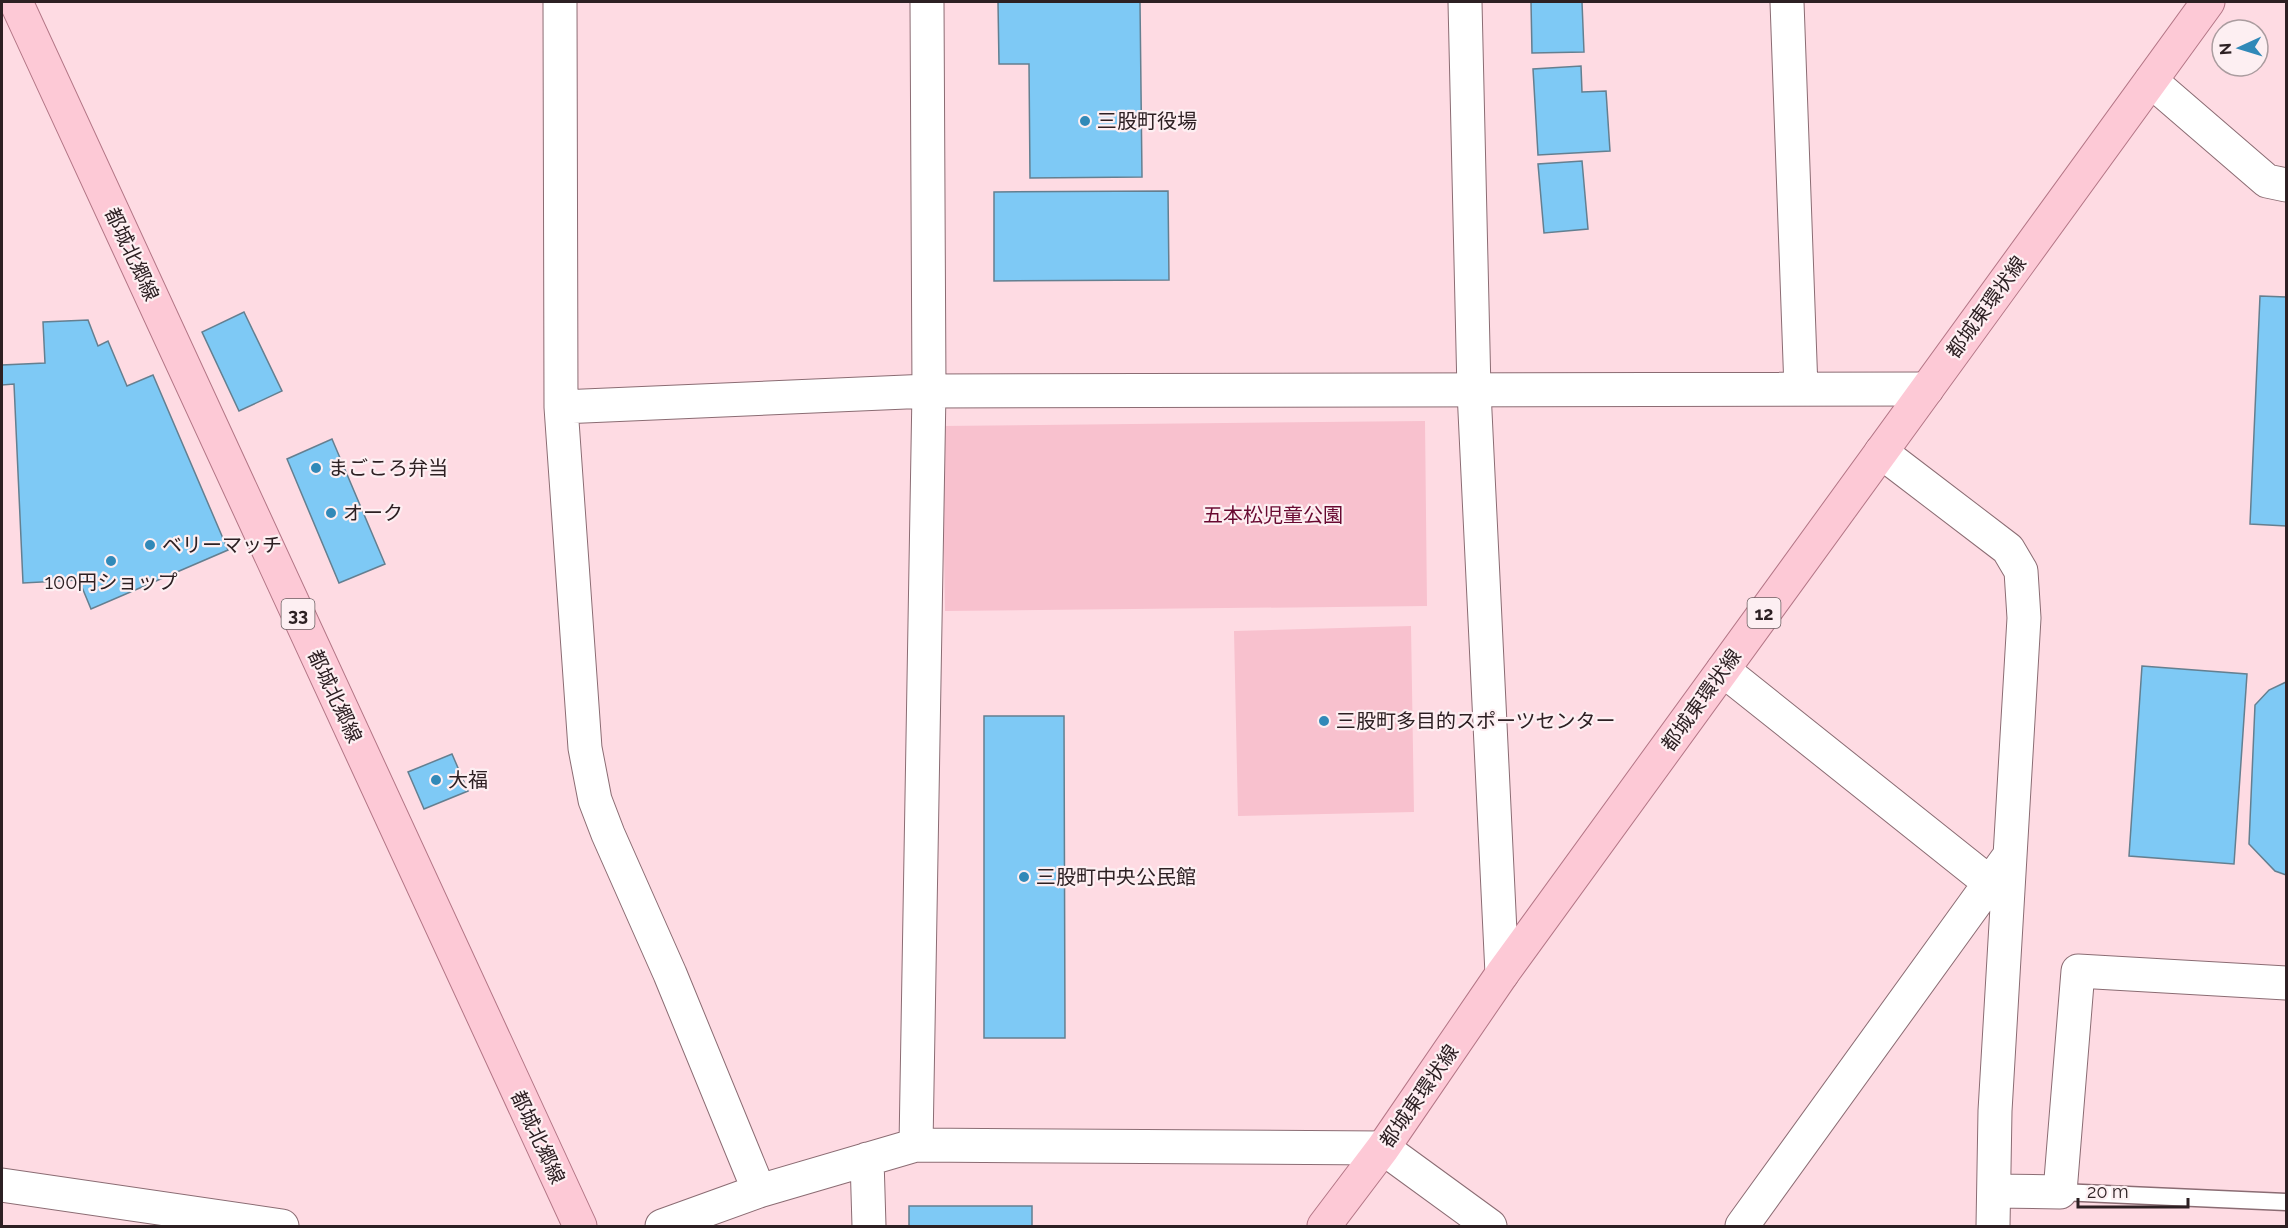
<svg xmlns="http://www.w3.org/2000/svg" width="2288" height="1228" font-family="Raleway,'Noto Sans JP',sans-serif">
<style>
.green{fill:#f8c1ce}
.building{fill:#7ec9f5;stroke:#647f90;stroke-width:1.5}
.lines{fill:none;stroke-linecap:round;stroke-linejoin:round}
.lane-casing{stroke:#8b6c73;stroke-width:19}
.street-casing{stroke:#8b6c73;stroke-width:35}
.secondary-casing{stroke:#8b6c73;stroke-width:35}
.primary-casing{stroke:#b37686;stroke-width:35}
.lane{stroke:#fff;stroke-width:16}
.street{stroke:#fff;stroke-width:33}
.secondary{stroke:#fff;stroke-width:33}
.primary{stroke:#fdc9d6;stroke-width:33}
.poi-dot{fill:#3189b8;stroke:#fdeff2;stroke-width:2}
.labels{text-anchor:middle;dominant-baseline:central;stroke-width:4.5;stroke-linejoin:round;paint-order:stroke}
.shield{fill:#fdeff2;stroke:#6b5e61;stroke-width:1.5}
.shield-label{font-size:18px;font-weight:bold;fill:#2d2023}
.poi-label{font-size:20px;fill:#2d2023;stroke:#fdeff2;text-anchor:start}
.street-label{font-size:20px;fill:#2d2023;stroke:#fdeff2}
.park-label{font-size:20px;fill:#680931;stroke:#fdeff2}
</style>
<rect width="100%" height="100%" fill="#fedbe3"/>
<path class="green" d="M1425,421L1427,606L945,611L942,426Z
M1411,626L1414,812L1238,816L1234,631Z"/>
<path class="building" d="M998,2H1140L1142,177L1030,178L1029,64H999Z
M1531,2H1582L1584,52L1532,53Z
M1581,66L1582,92L1606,91L1610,151L1538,155L1533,69Z
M1582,161L1588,229L1544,233L1538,164Z
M1168,191L1169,280L994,281V192Z
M2260,296L2286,297V526L2250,524Z
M244,312L282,391L239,411L202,332Z
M88,320L98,346L108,341L127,386L153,375L228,550L91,609L79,580L23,583L14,384L2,385V365L45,363L43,322Z
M332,439L385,564L339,583L287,459Z
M2142,666L2247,674L2234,864L2129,856Z
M2286,682V875L2275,871L2249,844L2255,705L2269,690Z
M984,716H1064L1065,1038H984Z
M452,754L468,791L424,809L408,772Z
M909,1206H1032V1226H909Z"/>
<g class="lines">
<defs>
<path id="lane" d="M2060,1192L2286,1202"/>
<path id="street" d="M560,2L561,407L585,748L595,800L608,834L670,974L759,1191
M1787,2L1801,389
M2151,81L2267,181L2286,185
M561,407L929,391L1927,389
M1881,452L2008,549L2021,571L2024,618L1995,1111L1993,1226
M1723,670L1990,883
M916,1145L929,391L927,2
M867,1159L869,1226
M2,1185L282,1226
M1994,1191L2060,1192L2078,971L2286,983
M662,1226L759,1191L916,1145L1383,1148L1490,1226
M1742,1226L2010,855"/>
<path id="secondary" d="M1465,2L1474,391L1502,974"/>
<path id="primary" d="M16,2L580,1226
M1324,1226L1383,1148L1502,974L2208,2"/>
</defs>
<use href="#lane" class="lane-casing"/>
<use href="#street" class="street-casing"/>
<use href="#secondary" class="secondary-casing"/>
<use href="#primary" class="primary-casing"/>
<use href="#lane" class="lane"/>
<use href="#street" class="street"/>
<use href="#secondary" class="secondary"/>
<use href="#primary" class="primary"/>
</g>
<g class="poi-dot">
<circle cx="1085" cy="121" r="6"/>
<circle cx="316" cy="468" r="6"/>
<circle cx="331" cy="513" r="6"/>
<circle cx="150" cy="545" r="6"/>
<circle cx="111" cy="561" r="6"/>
<circle cx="1324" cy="721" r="6"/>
<circle cx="436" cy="780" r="6"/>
<circle cx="1024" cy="877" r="6"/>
</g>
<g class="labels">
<g class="shield">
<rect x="1747.5" y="598" width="33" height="30" rx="4.5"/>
<rect x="281.5" y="599" width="33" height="30" rx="4.5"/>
</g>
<g class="shield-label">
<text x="1764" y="613">12</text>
<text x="298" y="614">33</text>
</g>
<g class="poi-label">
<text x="1097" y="121">三股町役場</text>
<text x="328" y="468">まごころ弁当</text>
<text x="343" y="513">オーク</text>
<text x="162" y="545">ベリーマッチ</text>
<text x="111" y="582" text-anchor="middle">100円ショップ</text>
<text x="1336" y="721">三股町多目的スポーツセンター</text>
<text x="448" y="780">大福</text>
<text x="1036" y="877">三股町中央公民館</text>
</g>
<g class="street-label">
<text transform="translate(132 254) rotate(65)">都城北郷線</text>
<text transform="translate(1986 307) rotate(-54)">都城東環状線</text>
<text transform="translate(335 696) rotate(65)">都城北郷線</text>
<text transform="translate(1701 700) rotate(-54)">都城東環状線</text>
<text transform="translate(1419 1096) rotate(-55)">都城東環状線</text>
<text transform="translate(538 1137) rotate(65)">都城北郷線</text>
</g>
<g class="park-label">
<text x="1273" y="515">五本松児童公園</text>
</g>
</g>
<rect width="2288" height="1228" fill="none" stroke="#2d2023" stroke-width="6"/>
<g transform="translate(2240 48) rotate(266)"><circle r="28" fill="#fdeff2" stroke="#aa9c9f" stroke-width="1.5"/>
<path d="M0-4.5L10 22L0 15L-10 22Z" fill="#3189b8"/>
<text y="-9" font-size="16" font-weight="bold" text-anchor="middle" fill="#2d2023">N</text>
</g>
<path d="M2078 1198v9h110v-9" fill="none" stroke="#2d2023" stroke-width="3"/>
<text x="2087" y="1198" font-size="18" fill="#2d2023" stroke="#fdeff2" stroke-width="4.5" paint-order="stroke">20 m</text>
</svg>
